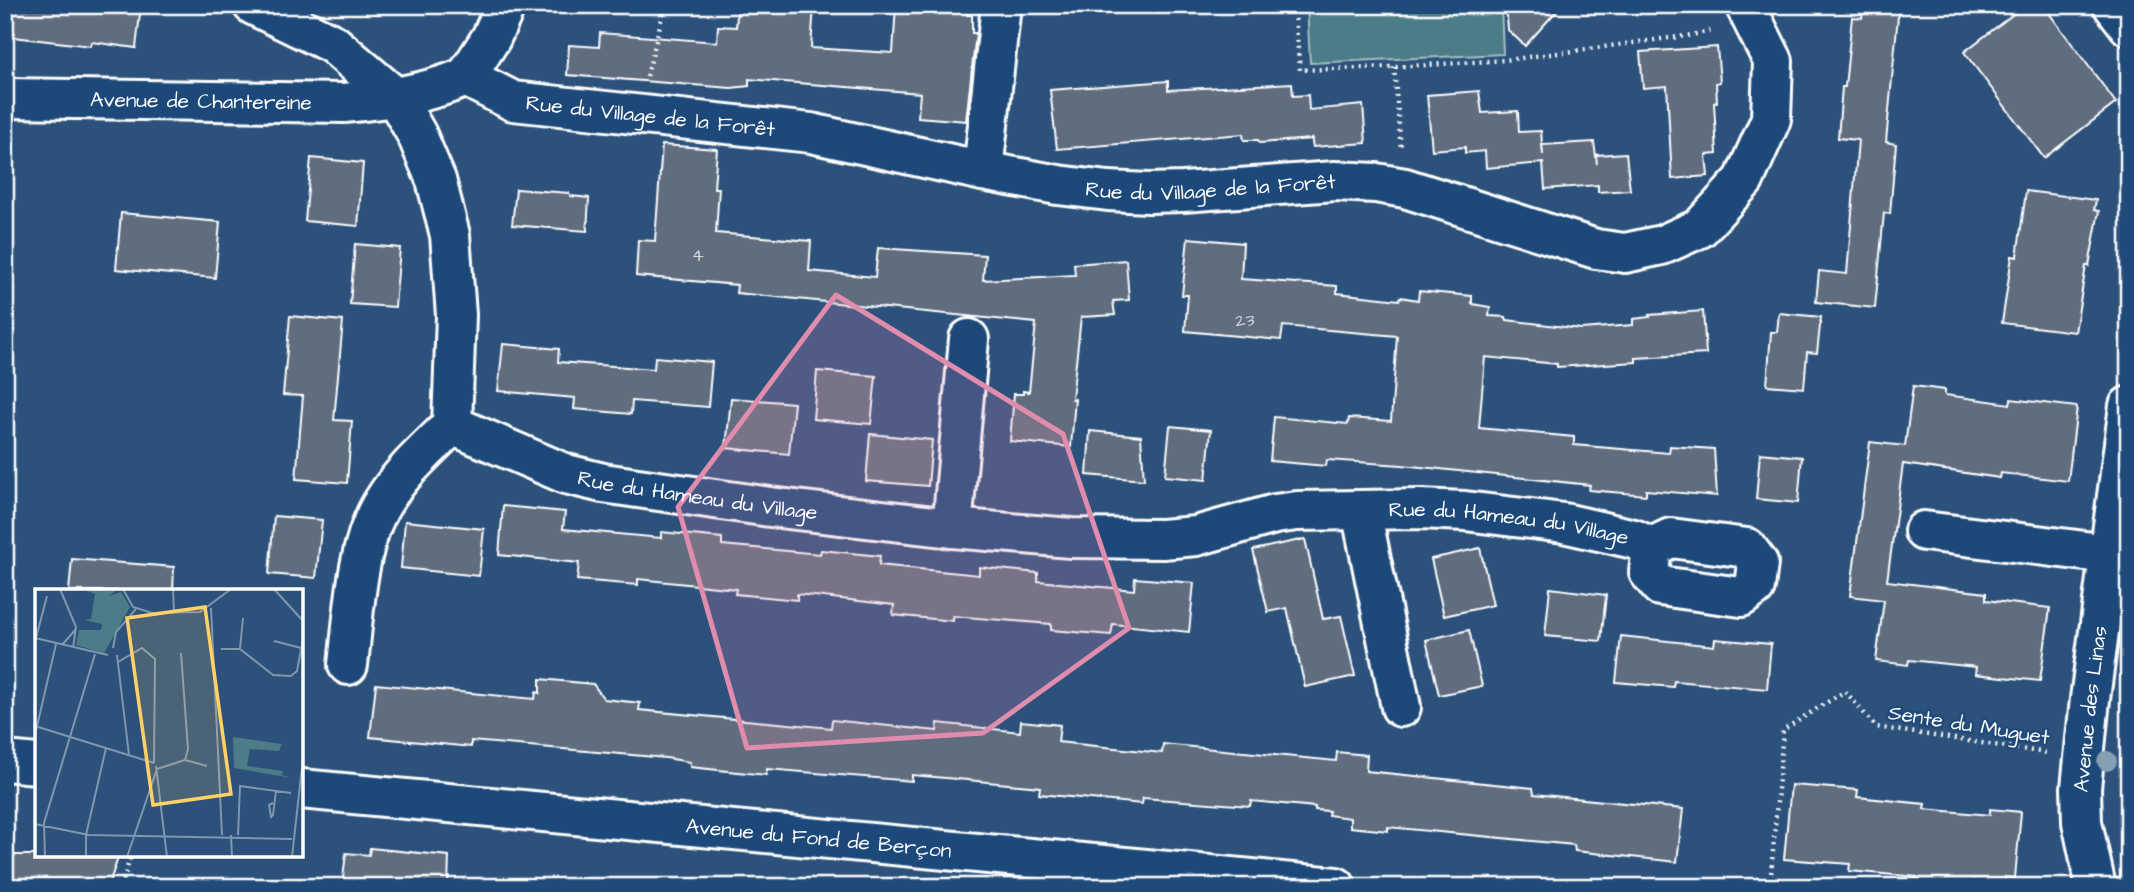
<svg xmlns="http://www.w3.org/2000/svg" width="2134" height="892" font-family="'Architects Daughter',sans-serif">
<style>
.green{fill:#4c7c87;stroke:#a6bec3;stroke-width:2}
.building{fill:#5f6d7f;stroke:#fff;stroke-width:2}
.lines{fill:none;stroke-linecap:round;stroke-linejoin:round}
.minor-casing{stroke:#fff;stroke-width:44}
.path{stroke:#fff;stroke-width:4.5;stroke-dasharray:2 5;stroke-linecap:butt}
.minor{stroke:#1f4a7a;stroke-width:38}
.tree{fill:#879fb3}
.marked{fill:#e08cad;fill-opacity:0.2;stroke:#e08cad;stroke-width:5;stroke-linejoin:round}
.labels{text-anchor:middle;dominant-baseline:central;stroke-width:5;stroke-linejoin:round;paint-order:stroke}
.number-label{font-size:18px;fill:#d7dadf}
.street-label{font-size:21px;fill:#fff;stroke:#1f4a7a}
.inset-road{fill:none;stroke:#8097b0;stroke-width:2}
.view{fill:#ffd166;fill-opacity:0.15;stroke:#ffd166;stroke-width:3.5}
.inset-edge{fill:none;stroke:#fff;stroke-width:3.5}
</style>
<rect width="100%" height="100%" fill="#2c517b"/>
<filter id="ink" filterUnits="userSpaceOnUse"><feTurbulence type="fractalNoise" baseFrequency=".0143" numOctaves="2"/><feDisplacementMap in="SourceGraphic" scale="14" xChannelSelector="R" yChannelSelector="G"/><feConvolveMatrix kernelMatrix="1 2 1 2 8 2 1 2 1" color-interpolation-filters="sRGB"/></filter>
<g filter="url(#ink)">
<path class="green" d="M1307,5H1501L1503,54L1310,63Z"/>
<path class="building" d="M5,5H141L136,48L92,42L91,46L5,36Z
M738,5H814L811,48L893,53L896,5H968L967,15H972V33H976L966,121L918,117L920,93L749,79V86L731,88L567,75L569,45L599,47L600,33L717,42L718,26L736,27Z
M1506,5H1562L1525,46L1508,30Z
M1864,5H1899L1886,142L1896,144L1890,214L1884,213L1875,308L1816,302L1819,271L1847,274L1858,140L1838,138L1842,87H1845L1852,17L1862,18Z
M2025,5H2043L2116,103L2044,158L1964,52Z
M1717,47L1720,82L1716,83L1717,102L1714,103L1717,154L1706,155L1708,176L1672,179L1667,86L1643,88L1640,52Z
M1168,81V90L1292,83L1293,96L1308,95L1309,110L1363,105L1366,143L1313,147L1311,137L1312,139L1260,143L1258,140H1244L1243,134L1057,149L1050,90Z
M1479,91L1482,113L1518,111L1519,132L1541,131L1543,155L1542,145L1594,142L1597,164L1596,155L1626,153L1630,190L1598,192V185L1545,189L1543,163L1486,168L1485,151L1465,153V147L1432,150L1427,95Z
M662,145L717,149L714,188H719L716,233L811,241L809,271L875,277L878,248L985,255L983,280L1075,275L1074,264L1126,260L1129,300L1113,301L1115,315L1081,317L1072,399H1075L1071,447L1010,441L1014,394H1023V391L1029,392L1036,323L736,293L737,285L636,276L638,240L655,241Z
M311,158L363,163L358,226L305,221Z
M516,189L569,193L571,196L589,198L587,231L512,225Z
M2026,191L2096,200L2094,210L2099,211L2089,266H2086L2075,332L2002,323L2012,256L2017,257Z
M121,213L220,222L215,278L116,269Z
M1188,238L1243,243L1241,279L1337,286V293L1399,300L1400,297L1418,300L1419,291L1472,296V304L1490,307L1489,316L1506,317L1507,320L1581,329L1633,325V319L1650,317L1649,315L1703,311L1706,354L1636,358V362L1557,367V364L1485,357L1479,428L1574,437V445L1669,453L1670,446L1714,449L1717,496L1646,490V495L1589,490L1590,485L1402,465L1327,460L1326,466L1270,461L1274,417L1348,424L1349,418L1391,421L1397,336L1283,326L1281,340L1185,331L1188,295H1182Z
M355,244L400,248L395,307L350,304Z
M1779,313L1821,317L1817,353L1807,352L1804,388L1767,385L1771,332H1777Z
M290,316L343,321L334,420L352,421L347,483L296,479L303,396L283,395Z
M503,344L559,349L558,362L654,369L655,357L712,362L708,407L632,401L631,414L574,409L575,398L498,391Z
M817,371L876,376L871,424L813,419Z
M1913,386L1945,390V395L2010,404L2011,399L2077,407L2068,481L2001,473L2000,478L1903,464L1895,523L1887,581L1986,593V600L2050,608L2040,681L1975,674L1976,667L1909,660L1908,665L1876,661L1884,600L1850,596L1870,442L1905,446Z
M731,398L794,403L789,454L726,448Z
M1170,426L1211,430L1206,480L1165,476Z
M1090,431L1141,436L1144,480L1087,475Z
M870,434L932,440L928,486L866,481Z
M1760,453L1802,457L1798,503L1756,499Z
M503,506L565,512L563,529L661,538V532L722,538V545L820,554L821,550L880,556L879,565L979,575V567L1038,573V581L1134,590L1135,578L1194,583L1189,632L1113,624L1111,635L1051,630V624L953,616V621L893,615L894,605L797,594V600L735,594L736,589L638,579V585L577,580L579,563L499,555Z
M274,516L322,520L316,578L269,574Z
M405,521L484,529L479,576L401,568Z
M1305,539L1323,619L1341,616L1355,676L1305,687L1287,608L1268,612L1253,550Z
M1480,548L1493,605L1444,616L1431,559Z
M72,559L174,567L173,591H69Z
M1550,588L1606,595L1601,641L1545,636Z
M1469,630L1482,686L1439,695L1426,640Z
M1621,636L1714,646L1715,639L1771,644L1767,689L1674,681L1673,687L1616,682Z
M540,679L593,684L604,699L640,703L639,710L831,728L832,720L937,731L938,723L1020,732L1021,721L1060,725L1058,742L1162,753L1163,744L1336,761L1337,752L1367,755L1366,771L1533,788L1534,794L1683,809L1677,862L1575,851L1574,845L1388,827V831L1350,827V818L1328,815L1329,811L1315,810V807L1251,801L1250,806L1143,798L1142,804L1039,794L1040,787L957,779L912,775V781L767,769L766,775L690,767V762L666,758L471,741V747L370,737L376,684L535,699L536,692L540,693Z
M1791,785L1858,790L1857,797L1925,804L1924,809L1990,815V809L2021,812L2015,878L2005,877V883L1972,881V887H1960L1916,882L1917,877L1849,871L1850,864L1784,859Z
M370,848L449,856L448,887H342L346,853L369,855Z
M5,855H119L108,887H5Z"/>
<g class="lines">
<defs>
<g id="minor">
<path id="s1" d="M253,5L333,44L396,98L417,135L436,180L450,235L456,315L452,425L566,474L603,483L770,507L952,528L1071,538L1162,539L1196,536L1275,514L1297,511L1420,509L1465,511L1564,523L1634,539L1652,547"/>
<path d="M2113,5L2129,26"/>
<path id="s2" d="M466,77L513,101L811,133L983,171L1058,185L1108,191L1149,193L1183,192L1335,181L1376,183L1405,188L1596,249L1625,253L1662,245L1700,228L1744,180L1771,119L1773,61L1745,5"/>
<path d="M466,77L491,38L506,5"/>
<path id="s3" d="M5,98L344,103C387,99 426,94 466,77"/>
<path d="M983,171L1001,5"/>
<path d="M1361,510L1401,707"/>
<path d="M952,528L969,339"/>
<path d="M1924,531L2109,554"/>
<path d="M1671,538L1747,548L1758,563L1755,587L1741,597L1660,586L1649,572L1652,547Z"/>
<path d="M348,665C354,615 356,544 383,502C401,472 428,449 452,425"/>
<path d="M5,761L37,764"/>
<path id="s4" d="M301,789L1336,887"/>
<path id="s5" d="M2096,887L2082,822L2081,788L2090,699L2129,406"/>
</g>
</defs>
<use href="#minor" class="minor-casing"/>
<path class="path" d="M1294,5L1300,70L1394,67L1506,60L1692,35L1715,30
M1394,67L1401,149
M647,76L665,5
M121,887L131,855
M1770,887L1783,730L1845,691L1876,727L2047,753"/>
<use href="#minor" class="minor"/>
</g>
<circle class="tree" cx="2107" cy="761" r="10"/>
</g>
<path class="marked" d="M836,295L1063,434L1129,628L983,733L747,748L678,507Z"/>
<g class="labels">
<g class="number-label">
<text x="698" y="255">4</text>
<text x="1245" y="320">23</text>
</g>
<g class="street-label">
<text stroke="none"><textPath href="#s3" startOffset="196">Avenue de Chantereine</textPath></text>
<text stroke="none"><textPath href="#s2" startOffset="191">Rue du Village de la Forêt</textPath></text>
<text stroke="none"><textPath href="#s2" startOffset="758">Rue du Village de la Forêt</textPath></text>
<text stroke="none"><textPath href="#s1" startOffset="768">Rue du Hameau du Village</textPath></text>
<text stroke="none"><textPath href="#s1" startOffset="1586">Rue du Hameau du Village</textPath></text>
<text stroke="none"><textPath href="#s5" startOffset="180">Avenue des Linas</textPath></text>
<text transform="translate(1969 725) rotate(9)">Sente du Muguet</text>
<text stroke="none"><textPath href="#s4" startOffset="520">Avenue du Fond de Berçon</textPath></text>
</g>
</g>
<g transform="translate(35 589)">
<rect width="268" height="268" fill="#2c517b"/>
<path d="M48,0H83L74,7L86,3L95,18L69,64L41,56L44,41H66L67,35L49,31L56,30L60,5ZM198,148L247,155L244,162L215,160L212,177L248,182L247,186L257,189L199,179Z" fill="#4c7c87"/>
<path class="inset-road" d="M25,0L41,38L38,59M88,0L98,18L117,24L165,23L196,0M138,0L139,24M239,0L268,32M176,19L187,246M0,49L73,66M1,49L12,7M239,52L266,59M27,56L41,40M78,59L81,43L101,20M186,60H205L238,86L256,87L262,82L268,50M205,60L208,29M82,66L94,166M83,73L107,59L120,70L119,174M0,137L119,174M0,146L21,55M150,171L172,177M121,177L132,268M122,180L150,171L153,160L146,64M238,214L234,216L236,228L238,226L241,202M0,235L54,246L257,250M196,246L197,268M203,246L205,197L256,204M10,268L9,234L60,65M51,268V246L71,159M92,268L122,180M257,268L268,169"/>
<path class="view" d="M170,18L196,205L118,216L92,29Z"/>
<rect width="268" height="268" class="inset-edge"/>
</g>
<rect width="2134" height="892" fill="none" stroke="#1f4a7a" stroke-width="28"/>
<rect x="14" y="14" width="2106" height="864" fill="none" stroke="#fff" stroke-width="2.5" filter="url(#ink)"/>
</svg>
